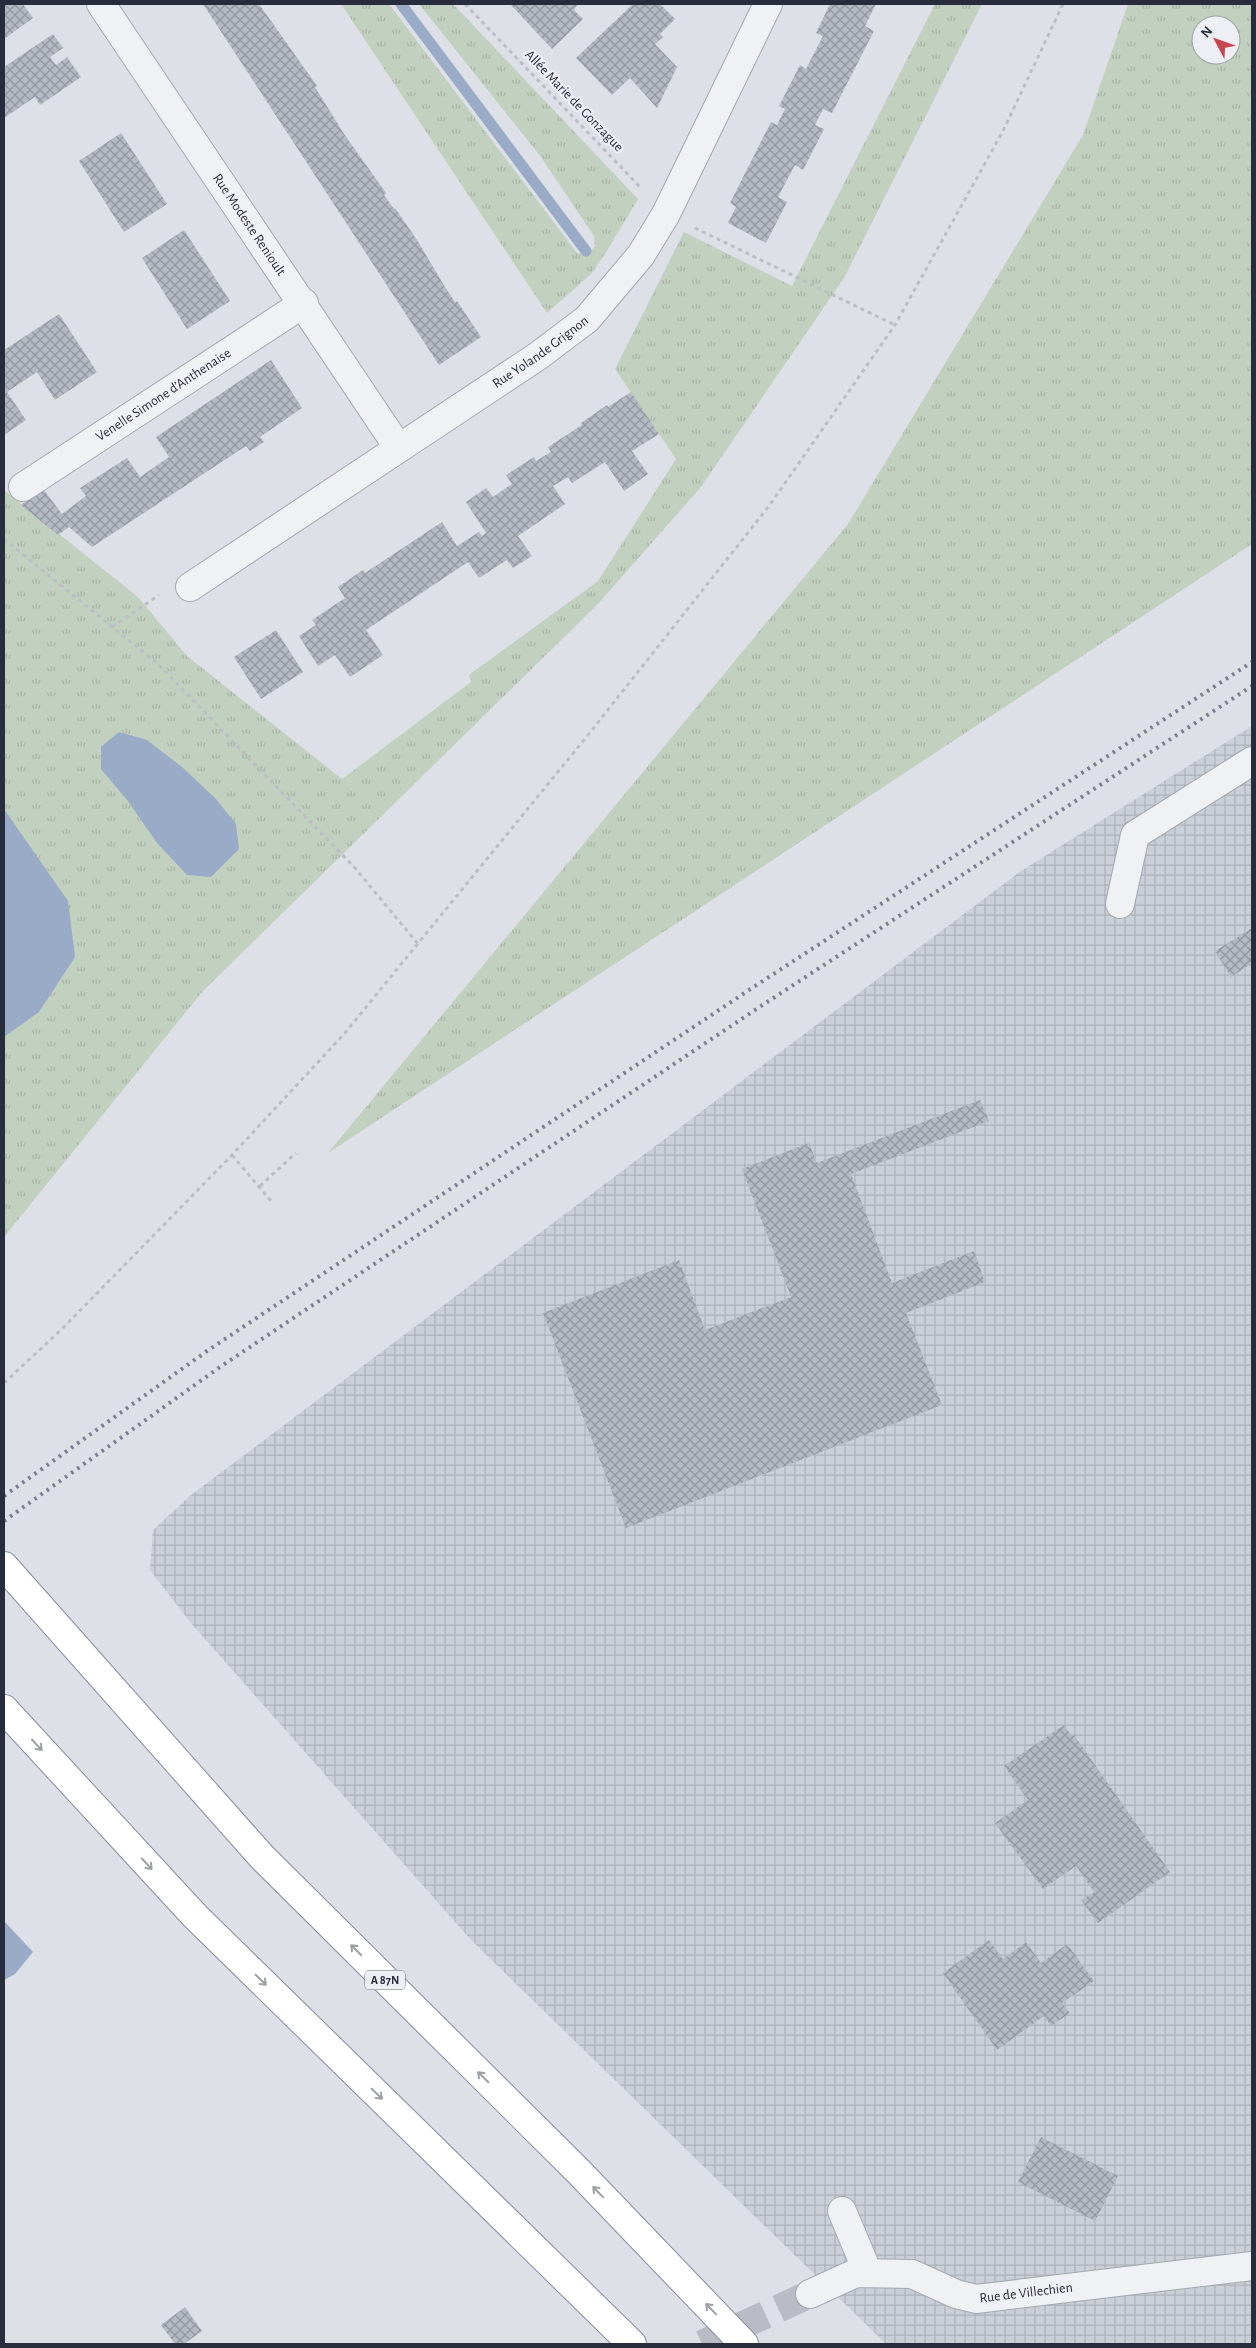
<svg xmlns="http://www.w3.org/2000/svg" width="1256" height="2348" font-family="'Alegreya Sans',sans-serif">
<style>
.industrial{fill:url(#industrial-grid)}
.grass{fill:url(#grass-tufts);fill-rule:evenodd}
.water{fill:#99abc6}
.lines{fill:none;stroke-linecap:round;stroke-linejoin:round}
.stream{stroke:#99abc6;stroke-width:11}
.building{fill:url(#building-cross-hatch)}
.minor-tunnel{stroke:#b9bcc5;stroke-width:28;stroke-dasharray:28 14;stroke-linecap:butt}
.minor-casing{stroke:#a3a7b0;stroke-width:30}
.highway-casing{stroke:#858d9c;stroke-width:30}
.path{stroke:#bcbec5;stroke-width:3;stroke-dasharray:4 4;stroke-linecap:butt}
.minor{stroke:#f0f1f5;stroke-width:28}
.highway{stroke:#fff;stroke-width:28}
.rail{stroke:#777f8f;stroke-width:4;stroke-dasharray:2.5 5;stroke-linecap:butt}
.oneway{stroke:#9ea0a7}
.labels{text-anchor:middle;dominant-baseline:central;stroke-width:4.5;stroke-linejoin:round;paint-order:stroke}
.shield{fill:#edeff4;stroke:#626773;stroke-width:1}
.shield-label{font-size:12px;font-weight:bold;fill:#272d3c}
.street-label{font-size:14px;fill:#272d3c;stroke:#edeff4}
</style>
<defs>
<pattern id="industrial-grid" width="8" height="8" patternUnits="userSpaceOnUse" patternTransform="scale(1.25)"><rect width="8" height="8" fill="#cbcfd8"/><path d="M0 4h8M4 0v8" fill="none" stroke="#aeb2ba"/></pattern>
<pattern id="grass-tufts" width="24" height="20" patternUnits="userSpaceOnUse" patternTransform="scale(1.25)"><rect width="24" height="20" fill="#c2d0bf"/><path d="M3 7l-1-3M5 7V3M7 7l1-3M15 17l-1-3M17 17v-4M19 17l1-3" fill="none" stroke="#a7b3a5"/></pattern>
<pattern id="building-cross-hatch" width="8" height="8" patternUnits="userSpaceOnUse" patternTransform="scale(1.25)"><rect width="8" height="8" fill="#b5b9c3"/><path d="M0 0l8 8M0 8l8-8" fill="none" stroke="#9397a0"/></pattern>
</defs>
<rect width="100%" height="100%" fill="#dde0e7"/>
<path class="industrial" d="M1252,726V2344H886L471,1940L190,1622L150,1570L153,1530L191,1495L1021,871Z"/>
<path class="grass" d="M341,4H389L577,253C586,255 590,253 595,246L594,236L541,157L419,4H453L638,199L605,254L591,274L547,313Z
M935,4H982L844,278L701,487L597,605L202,992L4,1237V490L138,597L187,656L342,779L471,682L469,675L598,581L676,459L615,369L684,232L792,286Z
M1128,4H1252V544L328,1153L848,524L1083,135ZM1201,25H1231V55H1201Z"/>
<path class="water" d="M119,732L147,740L182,767L216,799L236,824L239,849L211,877L187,875L157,843L128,801L101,769V747Z
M4,809L68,901L75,957L39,1012L4,1037Z
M4,1921L33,1952L15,1974L4,1980Z"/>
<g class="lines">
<path class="stream" d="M401,4L586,251"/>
</g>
<path class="building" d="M4,4H23L33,18L4,39Z
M203,4H259L317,86L315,87L344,134L386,193L384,195L394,209L395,208L417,240L445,287L455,302L457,301L481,337L439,365Z
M510,4H578L574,10L583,19L552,49Z
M633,4H660L675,19L660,34L663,37L655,44L677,67L657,108L630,78L612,95L576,58Z
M830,4H876L865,26L874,31L832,113L823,109L815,125L824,129L803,170L795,165L786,182L778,197L787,202L766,243L728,223L736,207L730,203L771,122L777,125L785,109L779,106L800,65L806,69L823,36L816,33Z
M53,34L63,48L50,57L56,65L67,57L81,77L40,105L35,97L4,118V67Z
M121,133L167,204L124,232L79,161Z
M184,230L230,301L187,329L142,258Z
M59,314L97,372L55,400L37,372L7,392L26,420L4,435V350Z
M271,360L302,408L260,437L264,442L250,451L246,446L92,547L69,527L58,535L21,505L43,489L62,514L86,496L80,488L127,458L140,477L169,457L156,437Z
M631,392L659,434L632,451L648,474L624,491L605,462L572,483L568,477L553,486L565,504L518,536L532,556L513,568L507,560L479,578L468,562L366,630L383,655L350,677L335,655L318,666L299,636L316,625L312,620L345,598L338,587L363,570L365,573L442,522L457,546L479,532L482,536L486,533L466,502L486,488L493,497L512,484L506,475L534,457L536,461L551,452L548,447L582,425L581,423L607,405L608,407Z
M276,630L303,672L261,699L234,657Z
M1252,928V963L1231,977L1215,951Z
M980,1100L989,1121L851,1174L892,1283L974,1251L985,1282L906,1313L942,1405L626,1528L543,1313L679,1260L705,1330L791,1297L742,1169L809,1143L817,1163Z
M1064,1725L1072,1736L1074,1735L1170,1872L1098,1923L1081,1900L1094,1892L1076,1866L1043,1889L995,1823L1028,1800L1004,1766Z
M989,1940L1003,1959L1026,1942L1041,1963L1066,1945L1070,1948L1094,1981L1062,2003L1070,2013L1051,2026L1044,2016L997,2050L943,1973Z
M1041,2137L1118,2176L1095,2221L1018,2182Z
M185,2307L202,2331L184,2344H175L161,2325Z"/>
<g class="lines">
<path class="minor-tunnel" d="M702,2344L810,2294"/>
<defs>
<g id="minor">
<path id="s1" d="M101,4L398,447"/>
<path id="s2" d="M23,487L304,303"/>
<path id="s3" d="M190,587L538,356L587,319L641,255L666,214L768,4"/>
<path d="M1120,904L1135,835L1252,761"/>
<path d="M842,2211L868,2273"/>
<path id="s4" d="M810,2294L856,2273L912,2274L956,2294L976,2299L1252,2266"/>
</g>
<path id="highway" d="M4,1566L262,1857L579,2172L744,2344
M4,1709L195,1916L632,2344"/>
</defs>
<use href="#minor" class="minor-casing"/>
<use href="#highway" class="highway-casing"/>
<path class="path" d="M465,4L641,188
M695,228L895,325
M4,539L158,664L355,868L418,944
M112,627L159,595
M232,1155L271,1201
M260,1186L296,1153
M4,1383L62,1329L232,1155L345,1033L592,730L769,506L895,325L1003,131L1063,4"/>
<use href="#minor" class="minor"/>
<use href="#highway" class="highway"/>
<path class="rail" d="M4,1496L207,1351L749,990L1252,662
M4,1521L220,1367L758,1008L1252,686"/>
</g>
<defs><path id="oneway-shaft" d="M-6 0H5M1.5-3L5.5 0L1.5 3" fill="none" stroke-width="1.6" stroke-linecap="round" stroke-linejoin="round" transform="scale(1.25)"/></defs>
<g class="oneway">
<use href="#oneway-shaft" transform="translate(37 1745) rotate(47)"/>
<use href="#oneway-shaft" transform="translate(147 1864) rotate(47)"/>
<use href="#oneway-shaft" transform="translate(356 1950) rotate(-135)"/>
<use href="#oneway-shaft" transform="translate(261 1980) rotate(44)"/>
<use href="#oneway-shaft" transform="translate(483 2077) rotate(-135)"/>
<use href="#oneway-shaft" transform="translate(377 2094) rotate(44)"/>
<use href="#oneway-shaft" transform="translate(598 2192) rotate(-134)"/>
<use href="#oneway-shaft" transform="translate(711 2309) rotate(-134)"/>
</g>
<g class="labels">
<rect class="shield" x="365" y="1970.5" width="40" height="19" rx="4"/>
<g class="shield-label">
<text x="385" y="1980">A 87N</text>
</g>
<g class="street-label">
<text transform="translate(574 101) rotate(46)">Allée Marie de Gonzague</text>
<text stroke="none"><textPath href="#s1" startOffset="266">Rue Modeste Renioult</textPath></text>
<text stroke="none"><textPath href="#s3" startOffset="422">Rue Yolande Grignon</textPath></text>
<text stroke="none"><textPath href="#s2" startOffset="168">Venelle Simone d’Anthenaise</textPath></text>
<text stroke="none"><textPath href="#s4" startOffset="226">Rue de Villechien</textPath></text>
</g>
</g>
<rect width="1256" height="2348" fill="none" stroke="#272d3c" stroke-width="10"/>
<g transform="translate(1216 40) rotate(311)"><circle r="24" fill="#edeff4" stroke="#9ea1aa"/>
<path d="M0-4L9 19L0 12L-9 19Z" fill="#c8464f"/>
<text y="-8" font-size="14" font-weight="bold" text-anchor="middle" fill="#272d3c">N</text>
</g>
</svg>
